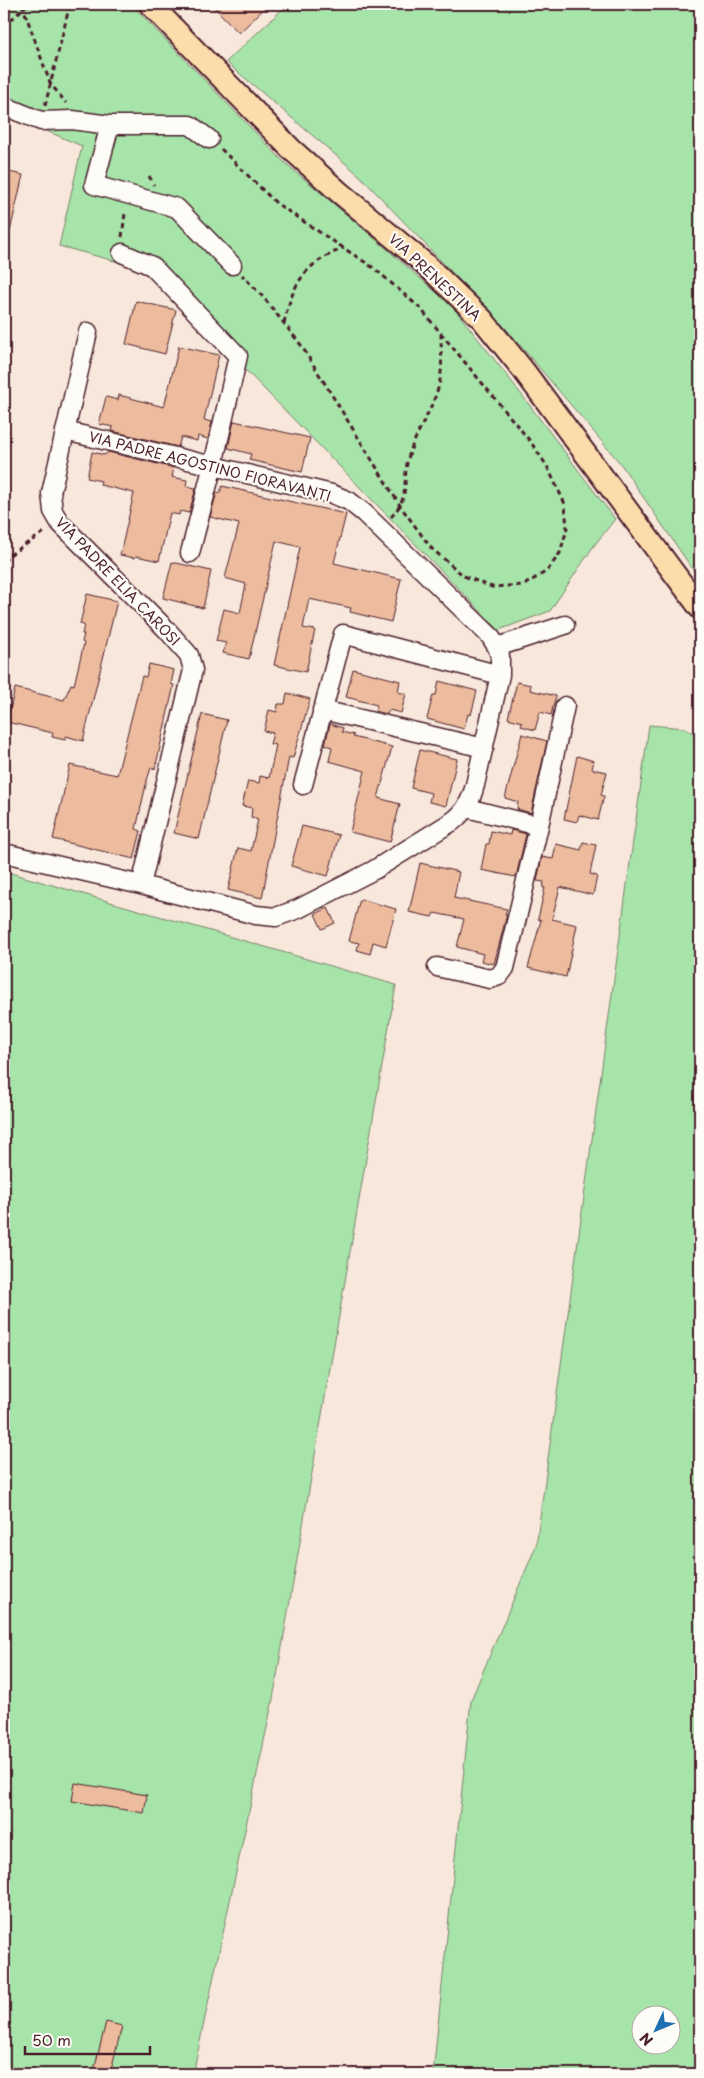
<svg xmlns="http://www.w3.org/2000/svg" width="704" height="2078" font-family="'Playpen Sans',sans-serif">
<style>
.green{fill:#a7e4aa;stroke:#78826a;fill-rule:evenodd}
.building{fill:#edbb9d;stroke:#4a1f2b}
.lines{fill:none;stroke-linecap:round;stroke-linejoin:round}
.minor-casing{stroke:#4a1f2b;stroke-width:21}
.major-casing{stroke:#4a1f2b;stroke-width:25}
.path{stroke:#4a1f2b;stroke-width:3;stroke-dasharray:5 4;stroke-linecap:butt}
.minor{stroke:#fdfcf7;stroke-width:18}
.major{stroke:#fddcac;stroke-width:21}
.labels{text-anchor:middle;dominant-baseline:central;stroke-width:4.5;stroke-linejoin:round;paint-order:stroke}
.street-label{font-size:14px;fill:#4a1f2b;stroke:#fdfcf7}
</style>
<rect width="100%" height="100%" fill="#f8e8dc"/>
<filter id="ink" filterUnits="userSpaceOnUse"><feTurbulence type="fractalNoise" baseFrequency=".02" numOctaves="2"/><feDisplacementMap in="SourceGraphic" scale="10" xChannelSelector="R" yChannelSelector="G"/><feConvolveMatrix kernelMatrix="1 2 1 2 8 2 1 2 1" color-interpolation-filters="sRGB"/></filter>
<g filter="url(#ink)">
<path class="green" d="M4,4H131L283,161L380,243L453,307L512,382L615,519L593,547L550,611L499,630L148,270L59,246L82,146L4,113Z
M288,4H700V580L620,463L509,332L359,175L226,62Z
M649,725L685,728L700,738V2074H433L471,1700L536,1546ZM642,2016H672V2046H642Z
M4,871L396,985L273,1699L193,2074H4Z"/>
<path class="building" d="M211,4H269L239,33Z
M4,171L23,175L9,236H4Z
M136,301L176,310L165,354L126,344Z
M179,346L219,355L204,420L212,422L208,439L198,436L197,441L181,437L178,447L112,431L113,427L99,424L106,397L118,400L119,395L164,407Z
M234,421L310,438L302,472L249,460L251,454L228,448Z
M92,452L105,455L108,452L174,468L172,477L187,480L186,486L196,488L189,513L180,511L179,515L170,513L159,561L136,556L135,558L120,555L134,493L100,485L101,481L87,478Z
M222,486L346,514L334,563L401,579L391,622L350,612L351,608L309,599L303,628L315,630L306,672L274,665L300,547L276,541L249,659L223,653L226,643L216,641L224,609L240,613L246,584L225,578L239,524L210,517L217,492L220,493Z
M172,562L211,571L203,608L163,598Z
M87,594L117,601L83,741L66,736L65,740L52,737L53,733L7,722L15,688L64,700L71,684L74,685L84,643L82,642L84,634H82L84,625L80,624Z
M149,664L174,670L171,684L174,685L155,769L151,768L147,780L136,829L141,831L134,859L53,839L70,765L117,775L142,676L146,677Z
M353,669L400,681L398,692L406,694L401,713L389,710L387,714L375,711L377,705L346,697Z
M439,681L477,691L471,715L468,714L464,729L427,719L433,695H436Z
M517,682L531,685L530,690L556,696L551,715L540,712L535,730L521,726L522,722L508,718Z
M287,693L310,699L293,758L289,757L262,898L228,890L238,848L251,851L258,819L251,817L252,808L242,806L248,781L259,783L260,776L269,778L276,745L270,744L273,733L264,731L269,710L277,712L278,704H285Z
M202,714L227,720L199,839L174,833Z
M330,724L343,728L342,732L354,735L353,737L392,747L378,798L400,804L390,842L350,832L365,771L329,761L332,747L325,745Z
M522,734L547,741L531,813L517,809L518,802L505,798Z
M420,750L457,759L446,806L429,802L431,793L411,788Z
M577,756L594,761L592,769L607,772L601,795L604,796L598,820L579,815L577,822L564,819Z
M302,826L339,835L328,876L291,866Z
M511,830L526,834L516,877L481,870L486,844H489L491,831L510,835Z
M583,842L596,845L590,874L597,876L593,895L560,887L552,919L577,925L566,977L528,968L541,920L538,919L545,888H543L544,882L537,881L542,857L553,859L556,844L581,850Z
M420,863L459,872L454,898L507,909L505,914H507L494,964L481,961L483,954L457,947L464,919L434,913L432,917L409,912Z
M360,899L396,909L386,946L373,942L370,954L357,950L359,943L349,941Z
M328,908L335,923L322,929L315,914Z
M75,1783L147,1795L144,1813L72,1801Z
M106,2022L122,2026L110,2074H93Z"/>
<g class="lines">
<defs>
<path id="minor" d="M4,106L41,121L72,120L110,125H190L209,139
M110,125L94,185L177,208L232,265
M122,253L152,266L238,356L213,465L190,553
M88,332L51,493L53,511L60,523L167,630L189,655L193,670L141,885
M497,647L565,625
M322,710L484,748
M303,785L343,634L500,675
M467,808L539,826
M4,853L141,885L256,915L276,917L298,909L374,870L453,821C466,811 471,800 475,785L500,675V656L497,647L490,636L364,513L349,501L332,494L65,431
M437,967L490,979L499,976L505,968L539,826L565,706"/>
<path id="major" d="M150,4L291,149L339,192L424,263L482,319L524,371L700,608"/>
</defs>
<use href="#minor" class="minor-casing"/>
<use href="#major" class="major-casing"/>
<path class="path" d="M22,4L50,83L66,103
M4,11L5,4
M4,26L28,4
M45,106L70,4
M221,149L276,203L375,269L420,308L530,441L547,466L565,504L567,529L560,553L547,571L524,585L492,587L464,576L431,548L401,507L301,345L264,298L242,275
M149,176L154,185
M122,237L125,213
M284,323C293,283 304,264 344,248
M391,517C409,498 403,487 407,463C413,435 432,412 439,385C443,369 441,350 441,334
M4,562L8,556L46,531"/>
<use href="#minor" class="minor"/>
<use href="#major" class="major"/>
</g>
</g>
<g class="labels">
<g class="street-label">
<text transform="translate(435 277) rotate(43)">VIA PRENESTINA</text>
<text transform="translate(210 466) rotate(14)">VIA PADRE AGOSTINO FIORAVANTI</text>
<text transform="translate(118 581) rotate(46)">VIA PADRE ELIA CAROSI</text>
</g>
</g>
<rect width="704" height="2078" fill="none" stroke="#fdfcf7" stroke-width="20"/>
<rect x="10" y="10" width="684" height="2058" fill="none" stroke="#4a1f2b" stroke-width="2" filter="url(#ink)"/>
<g transform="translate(656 2030) rotate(226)"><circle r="24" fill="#fdfcf7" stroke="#b5a4a5"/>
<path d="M0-4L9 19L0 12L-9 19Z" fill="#1f6fb2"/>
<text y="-8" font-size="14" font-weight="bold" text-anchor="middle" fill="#4a1f2b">N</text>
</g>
<path d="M25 2046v8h125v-8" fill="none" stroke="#4a1f2b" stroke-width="2.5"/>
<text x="32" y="2046" font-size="15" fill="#4a1f2b" stroke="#fdfcf7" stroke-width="4" paint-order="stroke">50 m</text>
</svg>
